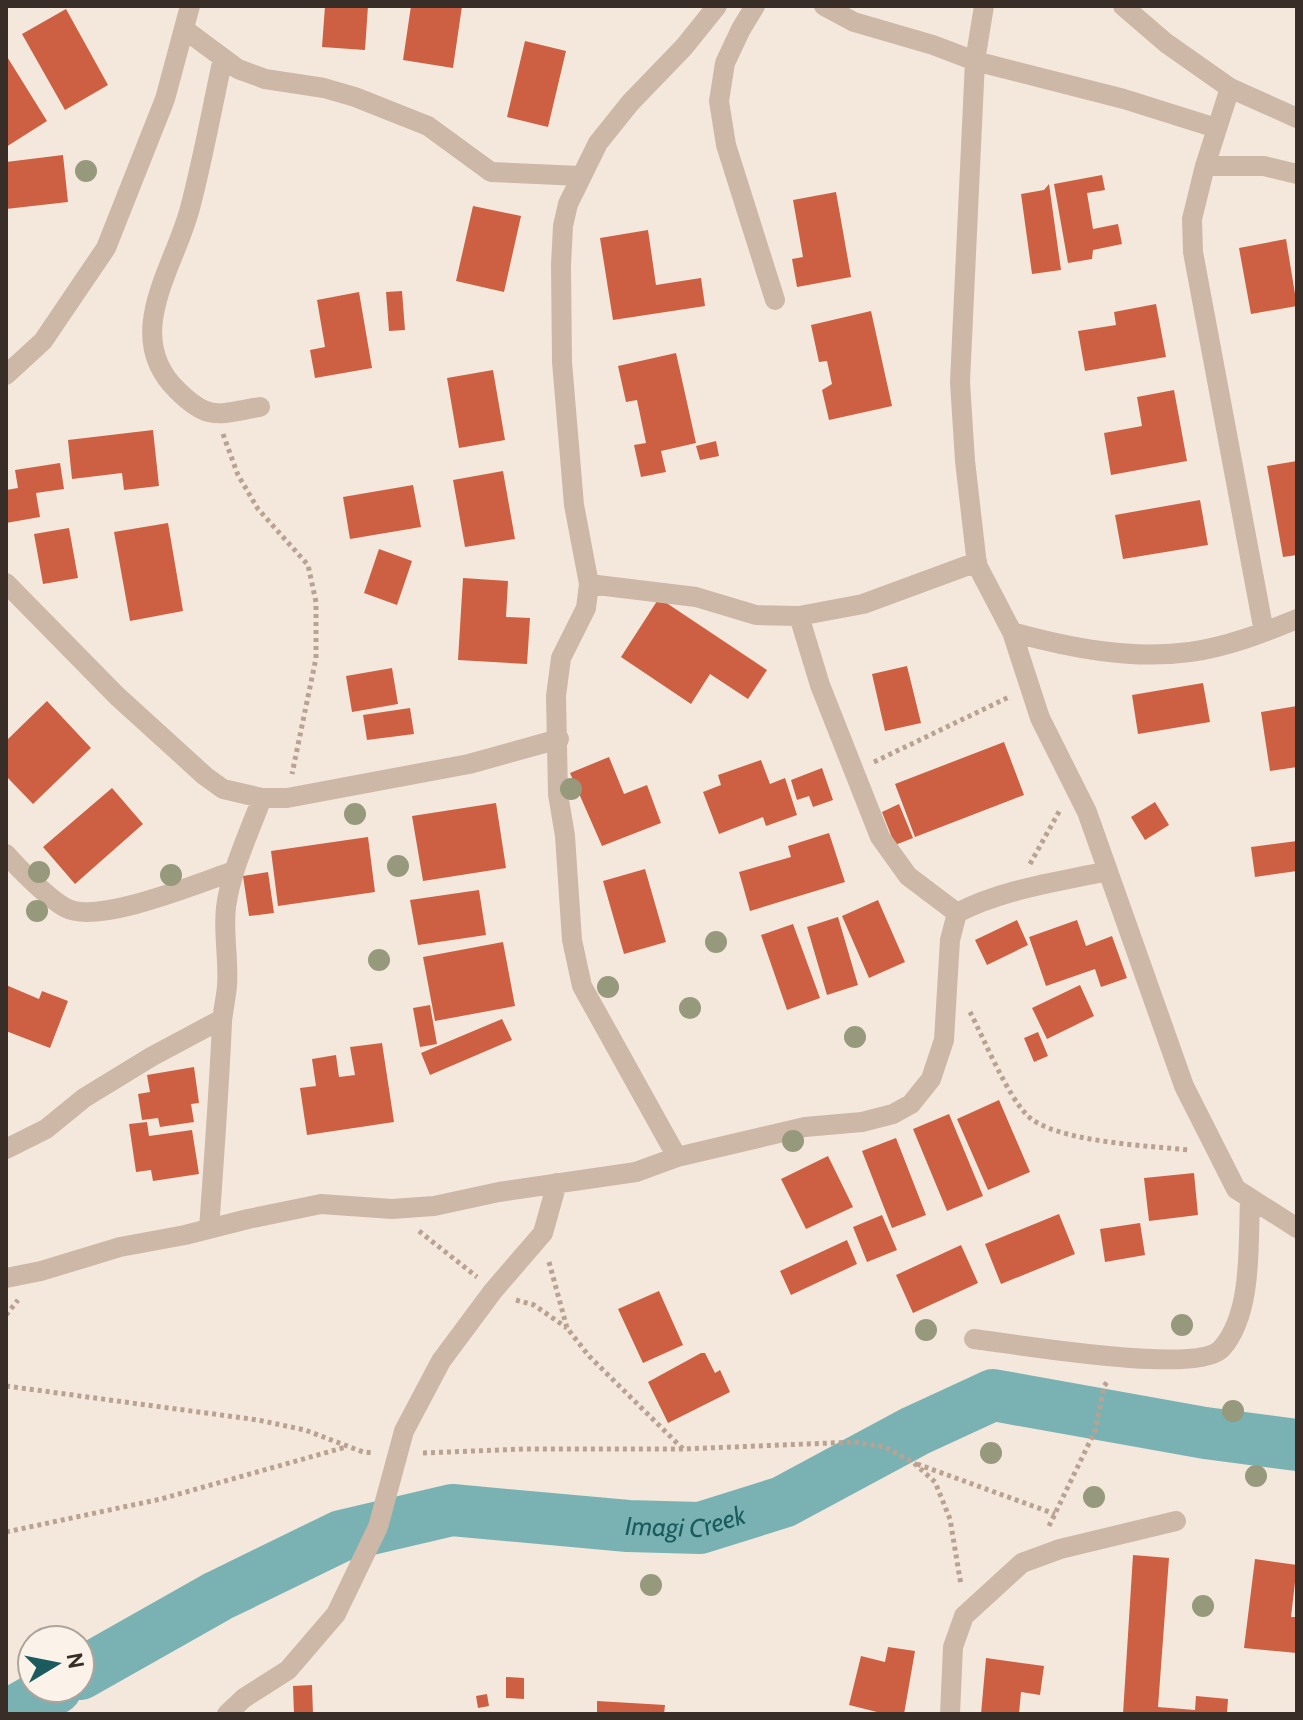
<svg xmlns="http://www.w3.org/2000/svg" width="1303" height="1720" font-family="Cabin,sans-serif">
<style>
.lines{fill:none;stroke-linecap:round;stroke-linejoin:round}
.river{stroke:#7ab2b3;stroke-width:52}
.building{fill:#cd6042}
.path{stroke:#b9a292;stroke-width:5;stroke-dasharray:4 4;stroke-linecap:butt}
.minor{stroke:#cdb8a8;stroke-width:20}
.tertiary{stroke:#cdb8a8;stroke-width:20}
.tree{fill:#96997b}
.labels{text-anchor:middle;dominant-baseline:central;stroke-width:7;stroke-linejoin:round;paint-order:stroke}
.water-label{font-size:26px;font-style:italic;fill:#1b5b5e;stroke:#fbf3ea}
</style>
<rect width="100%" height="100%" fill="#f4e8dd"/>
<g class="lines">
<g class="river">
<path id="s1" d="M80,1674L218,1596L341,1536L452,1510L628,1526L700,1528L783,1502L915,1431L993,1395L1205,1433L1297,1445"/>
<path d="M10,1714L56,1688"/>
</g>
</g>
<path class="building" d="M325,6H368L365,50L322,47Z
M411,6H462L453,68L403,60Z
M66,9L108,85L65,110L22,34Z
M525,41L566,51L548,127L507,117Z
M6,55L47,121L6,147Z
M63,155L68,202L6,209V162Z
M1102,175L1105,190L1087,193L1093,229L1118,224L1122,244L1093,250L1092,259L1068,263L1054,184Z
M1049,184L1061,270L1032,274L1021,194L1044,190Z
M836,192L851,277L797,287L792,259L803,257L793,200Z
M473,206L521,216L504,292L456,281Z
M648,230L656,285L701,278L705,306L613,320L600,238Z
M1286,239L1297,306L1251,314L1239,248Z
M402,291L405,330L389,331L386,292Z
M359,292L372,368L315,378L310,350L325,347L317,300Z
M1156,304L1166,357L1085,371L1078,331L1116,325L1114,312Z
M871,311L892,406L829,420L822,390L832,384L827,361L819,362L811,325Z
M676,353L696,443L661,451L666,472L641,477L634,445L646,443L637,400L626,402L618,366Z
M493,370L505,440L459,448L447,378Z
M1174,390L1187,461L1111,475L1104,433L1142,426L1137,397Z
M153,430L159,486L124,490L122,473L72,479L68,440Z
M716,441L719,456L700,460L696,446Z
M1297,461V555L1283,557L1267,466Z
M60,463L64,489L36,493L40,517L6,523V490L18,488L15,470Z
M503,471L515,539L465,547L453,480Z
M413,485L421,527L350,539L343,497Z
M1200,500L1208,545L1123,559L1115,515Z
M168,523L183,611L130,621L114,532Z
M69,528L78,578L43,584L34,534Z
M379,549L412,561L397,605L364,593Z
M463,578L508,581L506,617L530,618L527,664L458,660Z
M659,598L767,670L748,699L710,674L691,704L621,657Z
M907,666L921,723L885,731L872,674Z
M392,668L398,704L352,712L346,676Z
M1203,683L1210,722L1138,734L1132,695Z
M47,701L91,748L33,804L6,776V741Z
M1297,706V767L1270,771L1261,712Z
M410,708L414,734L367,740L363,715Z
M1004,742L1024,795L915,837L895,784Z
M609,757L624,794L647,785L661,823L602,846L570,773Z
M761,760L770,784L785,778L797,815L766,826L763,817L719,834L703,792L721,785L718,775Z
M822,768L833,800L813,807L809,796L797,800L791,780Z
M112,788L143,824L75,884L43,847Z
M1155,802L1169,825L1145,840L1131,817Z
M496,803L506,868L423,881L412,816Z
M899,804L913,838L895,845L882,812Z
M829,833L845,882L750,911L739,872L791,857L788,846Z
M368,837L375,892L278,906L271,851Z
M1297,841V871L1255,877L1251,847Z
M645,869L666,942L624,954L603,881Z
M268,872L274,913L249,916L243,876Z
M479,890L486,935L418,945L410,900Z
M878,900L905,962L869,978L842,916Z
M838,917L858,985L827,995L807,927Z
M1017,920L1028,945L987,965L975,940Z
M1077,920L1086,946L1112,936L1127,978L1101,987L1095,969L1046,986L1029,937Z
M793,924L820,998L787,1010L761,935Z
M503,942L515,1006L435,1021L423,957Z
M6,985L39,999L42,991L68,1001L50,1048L6,1031Z
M1080,985L1094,1016L1047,1039L1032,1008Z
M430,1005L437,1044L420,1047L413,1008Z
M502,1019L512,1040L430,1075L421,1053Z
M1038,1032L1048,1056L1034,1062L1024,1038Z
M382,1043L394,1122L307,1135L300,1088L316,1086L312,1059L336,1055L339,1077L355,1075L350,1047Z
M194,1067L199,1103L191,1104L194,1122L160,1127L158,1118L142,1120L138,1094L150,1092L147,1075Z
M999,1100L1030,1172L988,1190L957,1119Z
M949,1114L983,1196L947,1211L913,1129Z
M147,1122L149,1136L192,1130L199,1174L153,1181L151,1170L136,1172L129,1124Z
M896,1138L926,1215L892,1228L862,1151Z
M828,1156L853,1207L806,1229L781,1179Z
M1194,1173L1198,1215L1149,1221L1144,1178Z
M1059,1214L1075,1254L1001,1284L985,1244Z
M882,1215L897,1250L867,1262L853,1227Z
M1140,1223L1145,1255L1105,1262L1100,1229Z
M847,1240L857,1264L791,1295L780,1271Z
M961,1245L978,1283L913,1313L896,1275Z
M659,1291L683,1345L643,1363L618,1309Z
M701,1353H705L715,1373L720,1370L730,1392L668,1423L648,1382Z
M1133,1555L1169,1558L1158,1707L1195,1710L1196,1696L1228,1699L1227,1714H1123Z
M1255,1559L1297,1565L1291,1617H1297V1653L1244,1648Z
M888,1647L915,1651L904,1714H876L877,1712L849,1705L861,1656L885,1662Z
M986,1658L1044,1666L1040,1695L1021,1692L1019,1714H981Z
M506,1677L524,1678V1699L506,1698Z
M312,1685L313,1714H294L293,1686Z
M487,1694L489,1706L478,1708L476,1696Z
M597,1701L665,1705L664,1714H597Z"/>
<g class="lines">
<path class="path" d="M223,434L238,475L258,509L308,565L316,602V658L292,774
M874,762L1009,697
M1030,864L1060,810
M970,1012C984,1039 1007,1095 1027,1115C1052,1142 1152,1146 1189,1150
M419,1231L477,1277
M549,1262L567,1328L589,1356L683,1449
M516,1300L534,1305L567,1328
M6,1315L18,1300
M6,1386L258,1420L305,1430L363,1452L374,1453
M423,1453L524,1449H683L855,1442L885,1447L914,1463L935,1482L950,1519L961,1585
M917,1464L1055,1514
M1049,1526L1095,1431L1104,1386L1108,1381
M6,1532L161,1499L346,1447"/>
<path class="minor" d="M755,6L741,29L725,63L719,101L726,145L775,300
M824,6L854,22L933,45L975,61L1124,99L1216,128
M984,6L975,61L960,382L965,461L977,565L1012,632L1040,718L1087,812L1184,1086L1236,1189L1297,1228
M184,29L238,69L265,79L324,88L355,97L428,126L491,172L580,176
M223,58C212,108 203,159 190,208C175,267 121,335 177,390C209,422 218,414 260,407
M1230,88L1205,166L1192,219L1193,252L1264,632
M1205,166H1264L1297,174
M6,375L43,341L106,248L165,99L190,6
M6,583L117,696L205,776L223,789L262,798H287L469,764L559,739
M589,584L696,597L756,615L799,616L863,604L977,562
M799,616L820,685L880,837L908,876L957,913
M1012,632C1070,648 1131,660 1190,652C1227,647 1263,633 1297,619
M6,854C19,869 49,899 66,908C98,925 199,883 234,871
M6,1149L46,1129L84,1098L151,1057L222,1019
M677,1157L582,986L572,940L565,836L558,794L556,696L561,658L586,608L589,584L574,505L562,362L561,265L563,226L568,204L598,143L630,103L684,47L717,6
M209,1229C214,1160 219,1091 222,1022C223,1010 226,998 227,986C229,960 223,934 226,907C231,870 249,833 262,798
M6,1278L41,1271L120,1247L185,1235L248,1219L321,1204L392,1209L434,1206L499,1192L636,1172L677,1157L805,1127L862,1122L893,1114L911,1104L931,1079L944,1040L950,940L957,913C1003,889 1057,882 1108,871
M974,1339C1016,1344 1198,1376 1222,1348C1253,1313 1248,1243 1250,1199
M227,1714L244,1698L288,1670L336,1614L378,1527L404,1431L441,1361L493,1291L543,1233L557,1183
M950,1714L953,1647L964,1616L1022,1563L1060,1549L1176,1521"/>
<path class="tertiary" d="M1123,6L1166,43L1230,88L1297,118"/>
</g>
<g class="tree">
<circle cx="86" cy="171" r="11"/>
<circle cx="571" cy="789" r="11"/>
<circle cx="355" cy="814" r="11"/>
<circle cx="398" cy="866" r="11"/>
<circle cx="39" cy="872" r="11"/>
<circle cx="171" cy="875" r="11"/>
<circle cx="37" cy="911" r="11"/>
<circle cx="716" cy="942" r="11"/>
<circle cx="379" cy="960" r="11"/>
<circle cx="608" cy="987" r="11"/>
<circle cx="690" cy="1008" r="11"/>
<circle cx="855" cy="1037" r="11"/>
<circle cx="793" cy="1141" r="11"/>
<circle cx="1182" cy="1325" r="11"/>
<circle cx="926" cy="1330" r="11"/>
<circle cx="1233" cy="1411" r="11"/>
<circle cx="991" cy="1453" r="11"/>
<circle cx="1256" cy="1476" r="11"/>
<circle cx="1094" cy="1497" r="11"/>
<circle cx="651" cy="1585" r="11"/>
<circle cx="1203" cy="1606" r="11"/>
</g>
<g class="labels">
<g class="water-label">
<text stroke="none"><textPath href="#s1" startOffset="644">Imagi Creek</textPath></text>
</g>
</g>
<rect width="1303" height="1720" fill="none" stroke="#392d28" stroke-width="16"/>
<g transform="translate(56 1664) rotate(80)"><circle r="38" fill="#fbf3ea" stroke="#ada49c" stroke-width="2"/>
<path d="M0-6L14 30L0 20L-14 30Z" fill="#1b5b5e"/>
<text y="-12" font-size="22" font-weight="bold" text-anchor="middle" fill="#392d28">N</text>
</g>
</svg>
